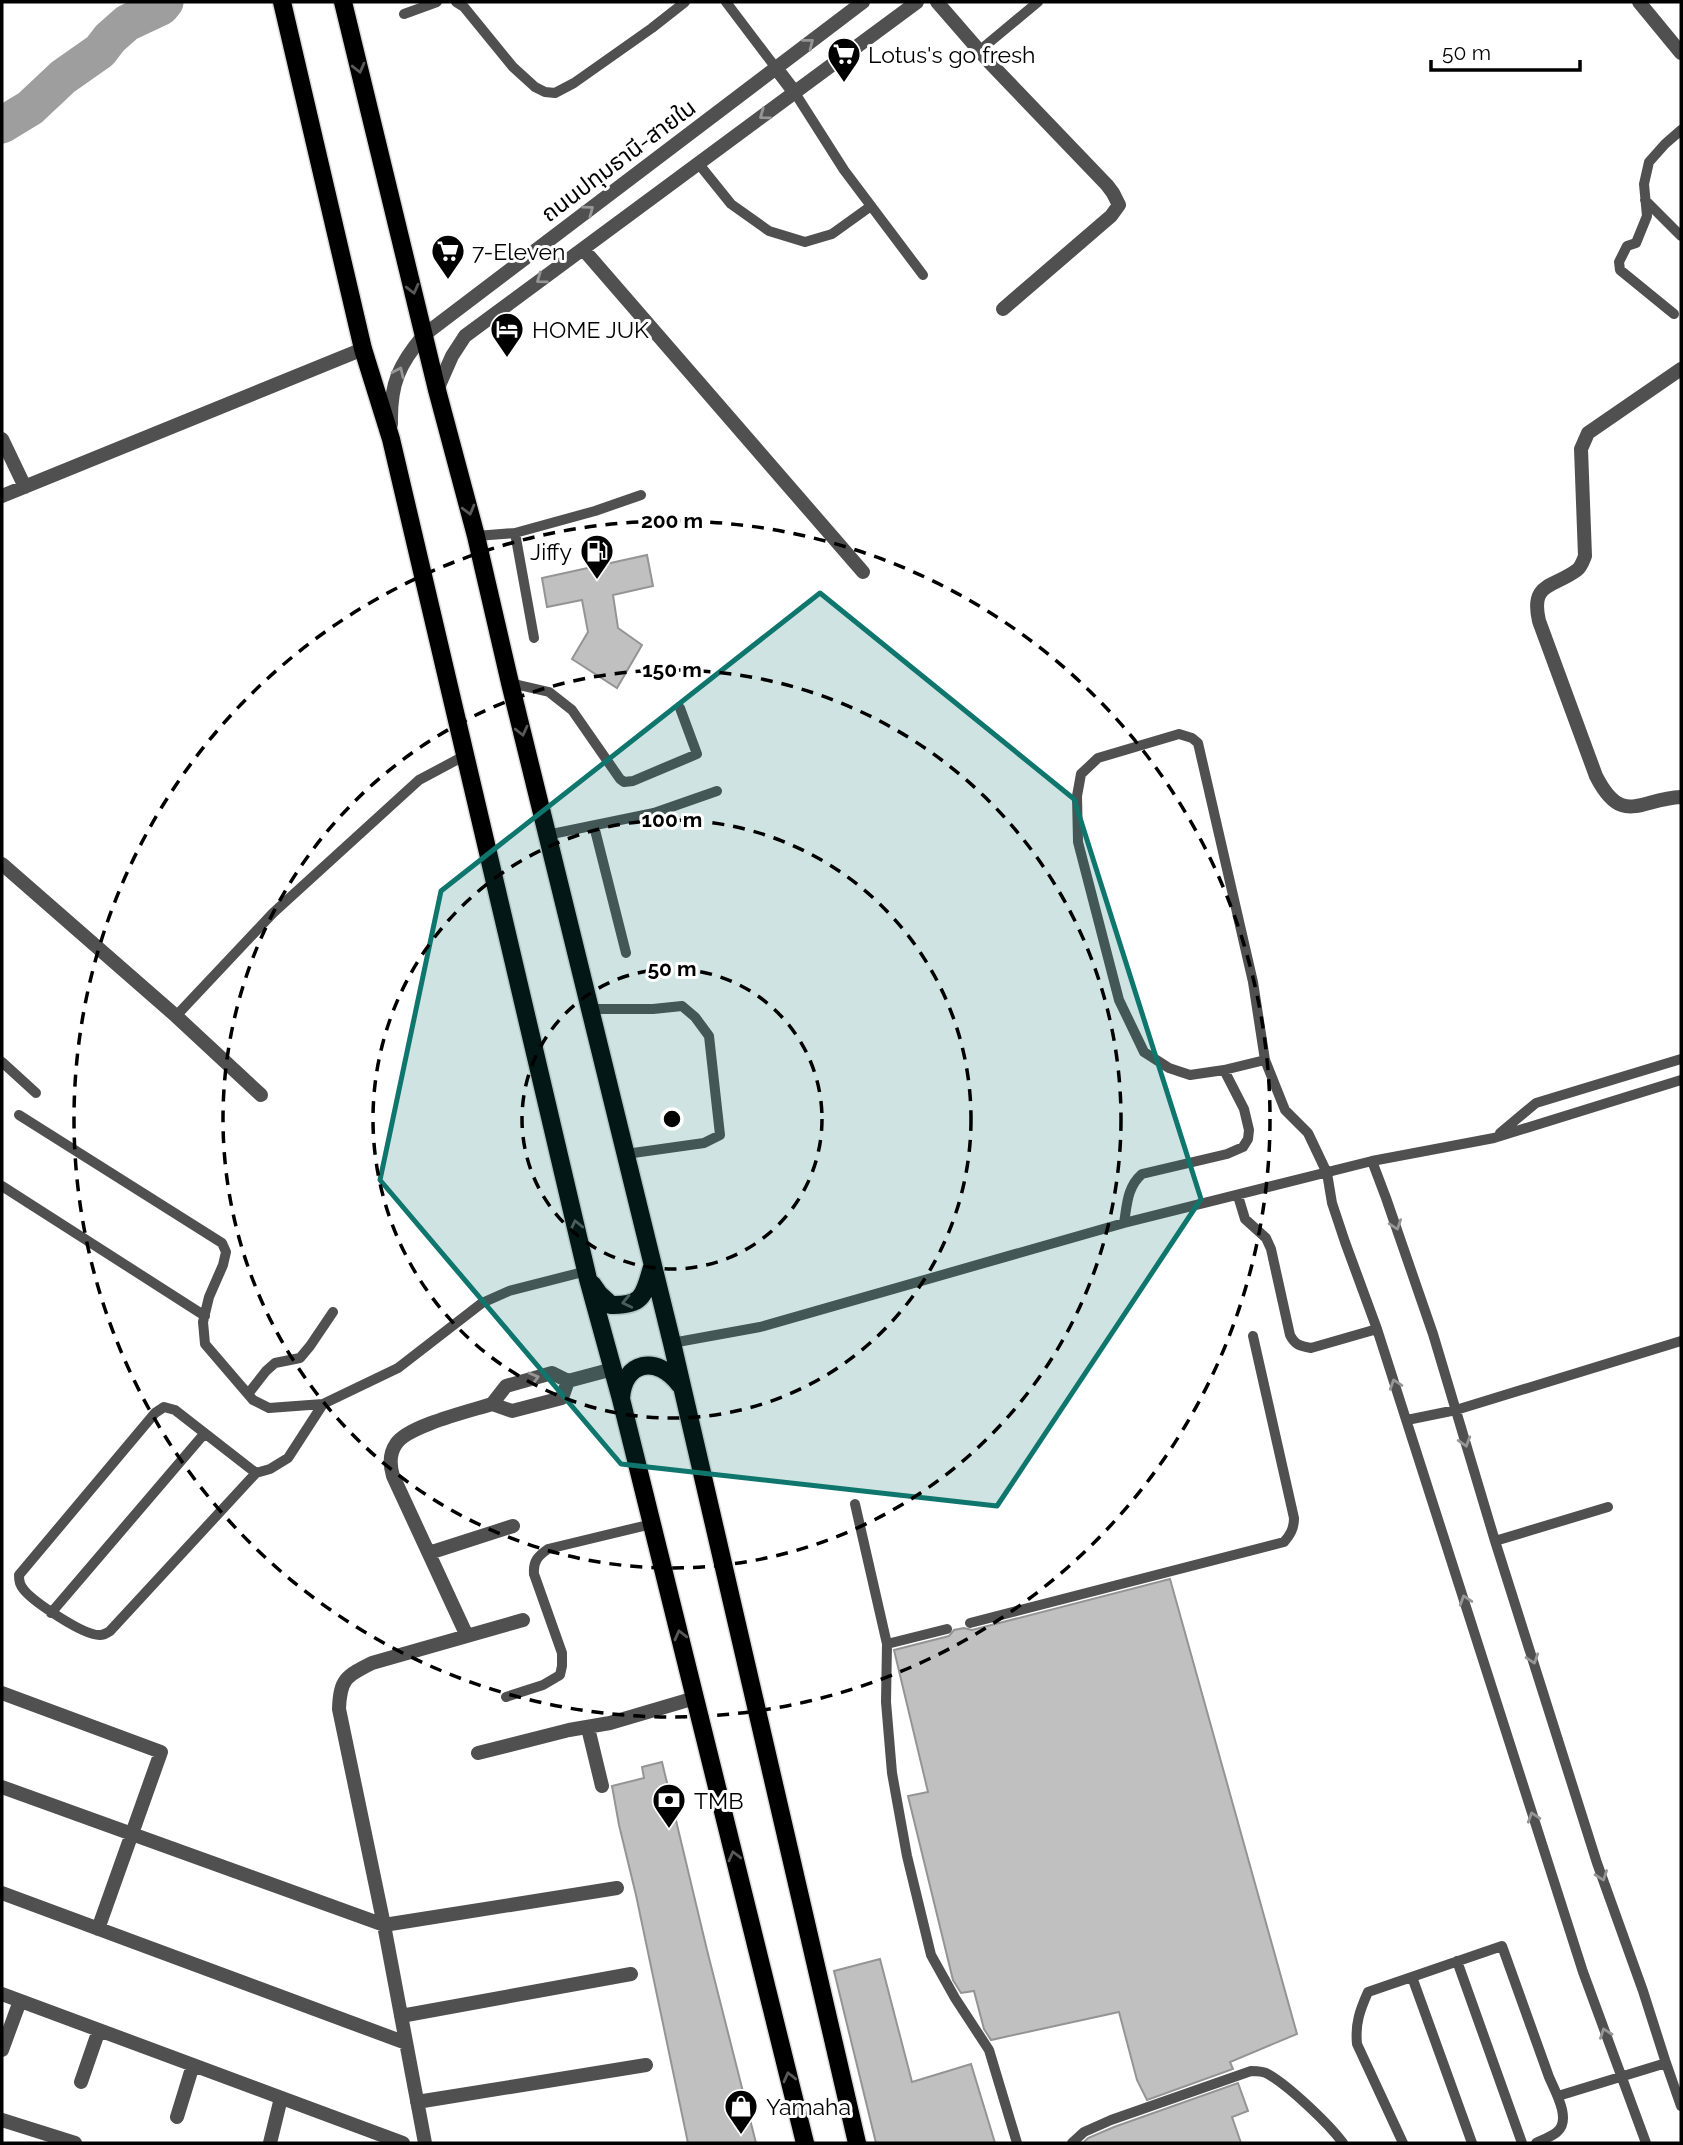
<svg xmlns="http://www.w3.org/2000/svg" width="1683" height="2145" font-family="Raleway,'Noto Sans Thai',sans-serif">
<style>
.lines{fill:none;stroke-linecap:round;stroke-linejoin:round}
.river{stroke:#9e9e9e;stroke-width:37}
.building{fill:#c0c0c0;stroke:#949494;stroke-width:2}
.primary-casing{stroke:#dbdbdb;stroke-width:21}
.lane{stroke:#505050;stroke-width:10}
.street{stroke:#505050;stroke-width:14}
.primary{stroke:#000;stroke-width:18}
.oneway{stroke:#969696}
.oneway2{stroke:#595959}
.marked{fill:#0f766e;fill-opacity:0.2;stroke:#0f766e;stroke-width:5;stroke-linejoin:round}
.ring{fill:none;stroke:#000;stroke-width:3.5;stroke-dasharray:12 9}
.labels{text-anchor:middle;dominant-baseline:central;stroke-width:6;stroke-linejoin:round;paint-order:stroke}
.poi-label{font-size:23px;fill:#000;stroke:#fff;text-anchor:start}
.street-label{font-size:23px;fill:#000;stroke:#fff}
.centre{fill:#000;stroke:#fff;stroke-width:3.5}
.ring-label{font-size:21px;text-anchor:middle;font-weight:bold;fill:#000;stroke:#fff;stroke-width:6;stroke-linejoin:round;paint-order:stroke}
</style>
<rect width="100%" height="100%" fill="#fff"/>
<g class="lines">
<path class="river" d="M2,125L30,108L63,77L100,51L110,38L127,23L161,7L165,2"/>
</g>
<path class="building" d="M647,555L653,586L613,595L618,628L642,645L617,688L572,659L588,632L582,600L547,607L542,578Z
M1170,1579L1297,2034L1230,2062L1233,2069L1147,2100L1137,2080L1119,2012L991,2040L984,2029L974,1991L961,1993L953,1980L908,1796L928,1792L894,1650L949,1636L954,1630L964,1628L972,1630Z
M662,1762L707,1950L756,2143H688L636,1895L619,1825L612,1786L644,1778L642,1767Z
M880,1959L912,2082L971,2064L995,2143H876L834,1971Z
M1238,2083L1248,2111L1232,2117L1241,2143H1083L1088,2138L1114,2127Z"/>
<g class="lines">
<defs>
<path id="primary" d="M282,2L363,349L391,439L588,1279L621,1399L805,2143
M343,2L437,390L476,536L510,683L672,1343L857,2143
M592,1284L599,1294L611,1305C644,1306 644,1294 652,1267
M621,1399C623,1361 657,1354 680,1385"/>
</defs>
<use href="#primary" class="primary-casing"/>
<path class="lane" d="M456,2L464,7L513,67L535,87L545,92L555,93L574,83L652,28L685,2
M726,2L776,68
M404,14L437,2
M979,51L1038,2
M795,93L844,170L923,275
M698,163L731,204L769,231L805,242L832,234L871,206
M1645,200L1681,236
M1674,314L1620,270L1619,262L1627,246L1636,243L1647,216L1644,184L1649,162L1665,144L1681,130
M515,533L534,638
M476,536L515,533L595,511L641,495
M510,683L549,692L572,710L620,779L624,782L633,781L697,754L680,708
M594,826L626,953
M547,835L654,813L717,791
M590,1009H653L682,1006L695,1017L709,1036L720,1135L704,1143L626,1154
M176,1016L273,913L419,780L464,756
M2,1062L36,1093
M1224,1070L1265,1060
M19,1115L222,1243L226,1252L223,1265L209,1297L203,1322L205,1344L253,1400L269,1408L323,1404L398,1368L482,1303L509,1291L587,1271
M1500,1133L1536,1103L1681,1059
M1372,1161L1386,1198L1433,1334L1495,1541L1597,1863L1643,1991L1666,2063L1681,2106
M2,1186L205,1316
M1238,1196L1245,1219L1266,1238L1271,1249L1290,1335C1295,1345 1300,1346 1311,1348L1377,1329
M1124,1223C1127,1205 1127,1187 1142,1174L1227,1154L1243,1147L1248,1139L1249,1130L1244,1109L1224,1070L1190,1075L1169,1068L1144,1052L1119,1000L1078,842L1077,796L1081,774L1098,758L1179,734L1192,738L1198,743L1253,982L1265,1060L1285,1110L1308,1133L1327,1173L1332,1203L1345,1242L1377,1329L1583,1972L1646,2143
M672,1343L760,1327L1124,1223L1372,1161L1494,1138L1681,1080
M248,1394L266,1371L275,1363L300,1358L310,1346L333,1312
M1407,1420L1456,1410L1681,1341
M256,1473L175,1410L164,1407L155,1413L19,1575C19,1582 20,1585 24,1590C34,1602 84,1636 100,1635C104,1635 107,1633 110,1631L256,1473L270,1469L288,1458L323,1404
M855,1504L887,1644L886,1702L892,1773L907,1856L931,1955L955,1998L989,2050L1017,2143
M1495,1541L1608,1507
M51,1613L204,1434
M970,1623L1284,1542C1290,1535 1294,1529 1294,1518L1253,1336
M887,1644L947,1629
M506,1697L543,1685L560,1675L562,1666V1653L534,1574C533,1561 538,1556 548,1549L652,1524
M1457,1961L1522,2143
M1412,1977L1472,2143
M1558,2096L1666,2063
M1072,2143L1084,2132L1111,2120L1251,2071C1257,2071 1263,2071 1268,2074C1289,2086 1329,2124 1343,2143
M1403,2143L1357,2044C1355,2023 1360,2010 1368,1992L1502,1946L1549,2077C1555,2091 1572,2120 1557,2132C1551,2137 1542,2140 1536,2143"/>
<path class="street" d="M937,2L990,63L1107,185L1113,193L1119,205L1111,216L1003,309
M1639,2L1681,53
M776,68L795,93
M583,249L863,572
M1681,369L1588,433L1581,449L1585,556C1583,561 1581,567 1577,570C1553,588 1530,582 1539,621L1596,776C1622,827 1639,799 1681,797
M437,390L452,356L465,336L917,2
M391,424C390,384 399,364 424,335L863,2
M2,439L25,487
M2,496L363,349
M2,864L176,1016L261,1095
M568,1381L562,1398L512,1411L492,1404L506,1386L552,1373L568,1381L613,1369
M429,1553L513,1526
M467,1636L393,1476C390,1466 389,1454 396,1444C407,1426 470,1411 492,1404
M2,1693L161,1752L98,1929
M588,1728L602,1786
M478,1753L569,1730L610,1723L695,1698
M2,1787L384,1925L617,1888
M2,1893L406,2043
M2,1994L403,2143
M401,2016L631,1974
M2,2050L20,2001
M81,2082L99,2030
M417,2102L646,2065
M177,2117L193,2065
M2,2120L75,2143
M270,2143L281,2098
M425,2143L384,1925L339,1709C340,1679 346,1676 372,1663L523,1620"/>
<use href="#primary" class="primary"/>
</g>
<defs><path id="oneway-chevron" d="M-2-3.5L2.5 0L-2 3.5" fill="none" stroke-width="1.6" stroke-linecap="round" stroke-linejoin="round" transform="scale(1.75)"/></defs>
<g class="oneway">
<use href="#oneway-chevron" transform="translate(809 43) rotate(-38)"/>
<use href="#oneway-chevron" transform="translate(764 115) rotate(144)"/>
<use href="#oneway-chevron" transform="translate(589 210) rotate(-37)"/>
<use href="#oneway-chevron" transform="translate(541 279) rotate(144)"/>
<use href="#oneway-chevron" transform="translate(399 372) rotate(-65)"/>
<use href="#oneway-chevron" transform="translate(1396 1225) rotate(71)"/>
<use href="#oneway-chevron" transform="translate(534 1378) rotate(-15)"/>
<use href="#oneway-chevron" transform="translate(1395 1384) rotate(-108)"/>
<use href="#oneway-chevron" transform="translate(1465 1442) rotate(73)"/>
<use href="#oneway-chevron" transform="translate(1465 1600) rotate(-108)"/>
<use href="#oneway-chevron" transform="translate(1533 1659) rotate(72)"/>
<use href="#oneway-chevron" transform="translate(1533 1817) rotate(-108)"/>
<use href="#oneway-chevron" transform="translate(1602 1876) rotate(70)"/>
<use href="#oneway-chevron" transform="translate(1605 2033) rotate(-110)"/>
</g>
<g class="oneway2">
<use href="#oneway-chevron" transform="translate(359 68) rotate(76)"/>
<use href="#oneway-chevron" transform="translate(413 289) rotate(76)"/>
<use href="#oneway-chevron" transform="translate(469 510) rotate(75)"/>
<use href="#oneway-chevron" transform="translate(522 731) rotate(76)"/>
<use href="#oneway-chevron" transform="translate(576 1225) rotate(-103)"/>
<use href="#oneway-chevron" transform="translate(627 1302) rotate(167)"/>
<use href="#oneway-chevron" transform="translate(680 1635) rotate(-104)"/>
<use href="#oneway-chevron" transform="translate(734 1856) rotate(-104)"/>
<use href="#oneway-chevron" transform="translate(789 2077) rotate(-104)"/>
</g>
<path class="marked" d="M820,593L1074,799L1201,1199L997,1506L621,1464L380,1180L441,891Z"/>
<g class="ring">
<circle cx="672" cy="1119" r="150"/>
<circle cx="672" cy="1119" r="299"/>
<circle cx="672" cy="1119" r="449"/>
<circle cx="672" cy="1119" r="598"/>
</g>
<defs>
<symbol id="supermarket-pin" viewBox="-11 -11 22 30"><path d="M0 17L-7.5 6A9.5 9.5 0 1 1 7.5 6Z" fill="#000" stroke="#fff"/><path d="M-6-5.5h2.5l.6 2H6L4.5 2H-2.5L-4.4-4H-6ZM-1.5 3.2a1.3 1.3 0 1 0 .1 0ZM3 3.2a1.3 1.3 0 1 0 .1 0Z" fill="#fff"/></symbol>
<symbol id="hotel-pin" viewBox="-11 -11 22 30"><path d="M0 17L-7.5 6A9.5 9.5 0 1 1 7.5 6Z" fill="#000" stroke="#fff"/><path d="M-6-4.5h1.5V1H6V5H4.5V3h-9V5H-6ZM-4 0a1.8 1.8 0 1 1 3.6 0ZM.5 0V-2.5h3Q6-2.5 6 0Z" fill="#fff"/></symbol>
<symbol id="fuel-pin" viewBox="-11 -11 22 30"><path d="M0 17L-7.5 6A9.5 9.5 0 1 1 7.5 6Z" fill="#000" stroke="#fff"/><path d="M-5.5-6h7V0h2V4h1.3V-2.5L3-4.5l.8-.8L6-3V5H2.5V1h-1V6h-7ZM-4.2-4.7v3.2H.2V-4.7Z" fill="#fff"/></symbol>
<symbol id="bank-pin" viewBox="-11 -11 22 30"><path d="M0 17L-7.5 6A9.5 9.5 0 1 1 7.5 6Z" fill="#000" stroke="#fff"/><path d="M-6-4H6V4H-6ZM0-2.3a2.3 2.3 0 1 0 0 4.6a2.3 2.3 0 1 0 0-4.6Z" fill="#fff"/></symbol>
<symbol id="shop-pin" viewBox="-11 -11 22 30"><path d="M0 17L-7.5 6A9.5 9.5 0 1 1 7.5 6Z" fill="#000" stroke="#fff"/><path d="M-5-2.5h2.3a2.7 3.5 0 0 1 5.4 0H5L5.5 6h-11ZM-1.5-2.5h3a1.5 2.3 0 0 0-3 0Z" fill="#fff"/></symbol>
</defs>
<g fill-rule="evenodd">
<use href="#supermarket-pin" x="825" y="35" width="38" height="52"/>
<use href="#supermarket-pin" x="429" y="232" width="38" height="52"/>
<use href="#hotel-pin" x="488" y="310" width="38" height="52"/>
<use href="#fuel-pin" x="578" y="532" width="38" height="52"/>
<use href="#bank-pin" x="650" y="1781" width="38" height="52"/>
<use href="#shop-pin" x="722" y="2087" width="38" height="52"/>
</g>
<g class="labels">
<g class="poi-label">
<text x="868" y="54">Lotus's go fresh</text>
<text x="472" y="251">7-Eleven</text>
<text x="532" y="329">HOME JUK</text>
<text x="572" y="551" text-anchor="end">Jiffy</text>
<text x="694" y="1800">TMB</text>
<text x="766" y="2106">Yamaha</text>
</g>
<g class="street-label">
<text transform="translate(618 160) rotate(-37)">ถนนปทุมธานี-สายใน</text>
</g>
</g>
<circle cx="672" cy="1119" r="10" class="centre"/>
<g class="ring-label">
<text x="672" y="528">200 m</text>
<text x="672" y="677">150 m</text>
<text x="672" y="827">100 m</text>
<text x="672" y="976">50 m</text>
</g>
<rect width="1683" height="2145" fill="none" stroke="#000000" stroke-width="7"/>
<path d="M1431 60v10h149v-10" fill="none" stroke="#000000" stroke-width="3.5"/>
<text x="1442" y="60" font-size="21" fill="#000000" stroke="#ffffff" stroke-width="5" paint-order="stroke">50 m</text>
</svg>
